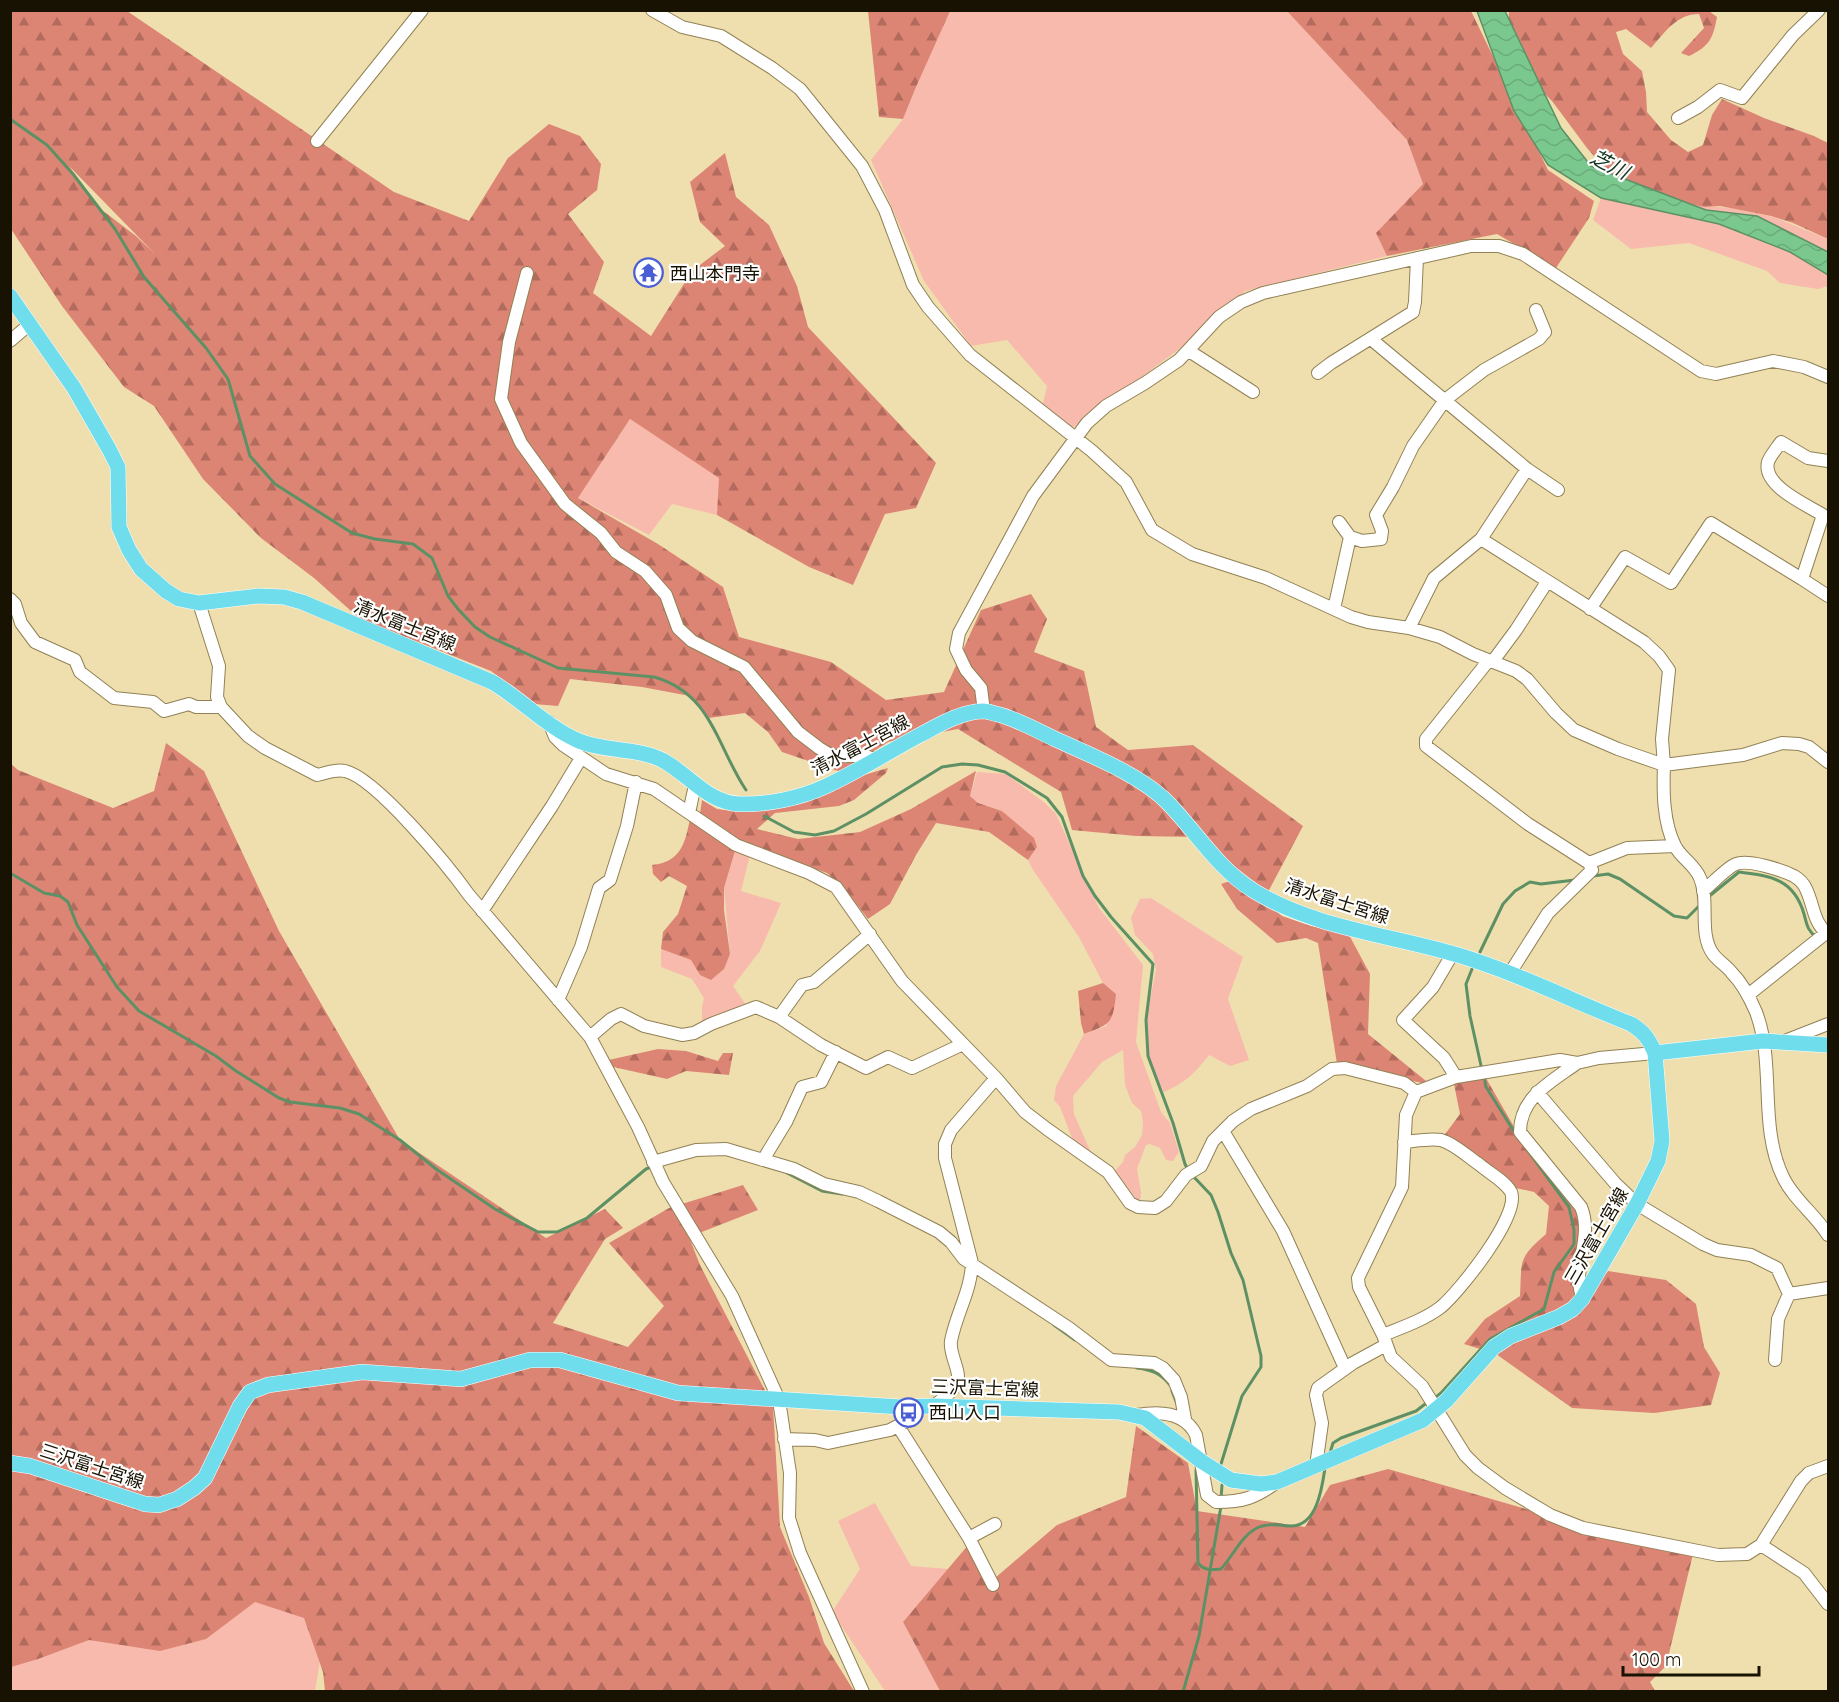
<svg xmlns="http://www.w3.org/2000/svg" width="1839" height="1702" font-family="Quicksand,'Noto Sans JP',sans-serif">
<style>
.green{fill:#f8baad}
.forest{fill:url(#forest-firs);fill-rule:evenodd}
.water{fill:url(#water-waves);stroke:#5d9165;stroke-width:1.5}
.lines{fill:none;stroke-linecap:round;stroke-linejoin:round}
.stream{stroke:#5d9165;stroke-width:3}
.minor-casing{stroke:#918154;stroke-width:14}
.major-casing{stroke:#fff;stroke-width:16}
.minor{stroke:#fff;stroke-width:12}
.major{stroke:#6fddec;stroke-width:15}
.labels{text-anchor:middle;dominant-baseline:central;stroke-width:4.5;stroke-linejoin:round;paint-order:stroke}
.poi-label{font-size:18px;fill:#181202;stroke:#fff;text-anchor:start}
.street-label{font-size:18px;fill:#181202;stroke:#fff}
.water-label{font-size:20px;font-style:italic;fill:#14351e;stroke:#fff}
</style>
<defs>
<pattern id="forest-firs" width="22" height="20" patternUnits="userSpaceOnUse" patternTransform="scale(1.5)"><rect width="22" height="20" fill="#dd8574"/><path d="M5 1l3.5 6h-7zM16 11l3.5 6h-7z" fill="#b26b5d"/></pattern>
<pattern id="water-waves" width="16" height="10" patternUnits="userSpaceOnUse" patternTransform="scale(1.5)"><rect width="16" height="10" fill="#7bc88f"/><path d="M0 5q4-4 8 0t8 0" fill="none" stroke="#6aab7a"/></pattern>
</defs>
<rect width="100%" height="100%" fill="#efdfaf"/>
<path class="green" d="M1287,10L1407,140L1423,184L1380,230L1387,256L1245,291L1178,350L1072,428L1043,404L1047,386L1007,340L971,346L924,281L871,160L903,119L947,11Z
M1601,198L1731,208L1774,217L1828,239V286L1818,289L1780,283L1767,271L1689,243L1631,249L1593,220Z
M630,419L720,478L721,505L717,515L672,504L649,535L578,498Z
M977,772L1006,774L1045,803L1056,814L1099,908L1143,965L1136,1042L1161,1112L1170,1123L1179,1152L1173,1161L1166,1160L1160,1148L1150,1144L1146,1145L1137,1169L1141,1192L1140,1204L1115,1171L1123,1162L1125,1155L1135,1147L1142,1135L1143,1123L1141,1111L1132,1103L1125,1085L1123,1050L1102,1062L1073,1096L1074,1114L1093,1157L1074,1143L1060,1107L1054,1100L1056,1086L1084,1034L1106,1026L1116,994L1103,983L1079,937L1033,870L1028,860L1037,847L1034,838L1002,811L978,803L970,796Z
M735,851L750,855L741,891L781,903L760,951L733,986L748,1008L702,1022V1007L704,998L692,979L661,967V949L691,960L700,975L730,954L724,888Z
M1151,898L1243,957L1228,999L1249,1060L1230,1066L1209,1055C1194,1074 1186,1082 1164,1092L1149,1064L1145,1024L1156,970L1153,954L1135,935L1131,918L1140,899Z
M875,1503L911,1566L949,1569L903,1622L940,1691H885L832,1612L860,1569L838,1521Z
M11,1564L334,1577L315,1691L11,1692Z"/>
<path class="forest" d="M10,11H127L394,192L469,221L508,158L549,124L580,136L601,164L597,190L568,214L604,262L593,293L651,336L692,271L725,246L700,222L690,182L725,153L736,197L769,225L797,286L808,327L936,463L916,508L885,514L853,585L809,567L717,515L719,478L630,419L578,498L658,544L723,587L739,637L831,662L886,700L944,692L981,610L1031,594L1047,619L1034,652L1084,671L1096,727L1128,750L1193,745L1303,826L1268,892L1196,837L1136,836L1072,830L1061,792L958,729L888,742L841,772L782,752L768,732L745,713L709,718L690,696L642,687L570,679L558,706L534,704L491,671L360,619L314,578L261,538L203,479L154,406L124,387L62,306L11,229ZM69,166L155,254L136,236L98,207Z
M868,11H950L916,87L903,119L879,117Z
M1287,11H1471L1548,170L1594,201L1589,218L1556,268L1497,234L1387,256L1376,233L1423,184L1407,140Z
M1509,11H1709L1717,17C1713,38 1710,46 1689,56L1681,53L1704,28L1699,14C1677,14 1665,32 1651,48L1626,29L1616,32L1623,54L1642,71L1646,92L1647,112L1671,140L1688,152L1703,145L1712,115L1722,99L1764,118L1814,136L1828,143V239L1793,223L1771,216L1720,206L1705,207L1672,201L1612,177L1587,148L1552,101L1542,91L1508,32Z
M166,743L204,771L279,931L400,1140L546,1238L605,1209L623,1228L605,1239L553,1323L628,1347L664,1306L609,1243L669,1208L743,1185L758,1210L689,1237L700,1265L773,1406L780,1527L809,1597L824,1643L854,1691H325L323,1672L304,1618L255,1602L206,1639L160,1651L89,1640L38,1659L11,1667L10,763L18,770L113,808L154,791Z
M888,768L886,773L854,800L839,806L775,813L757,829L798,839L860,832L911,809L976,771L970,796L978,803L1002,811L1034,838L1037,847L1028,860L989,832L936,823L916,855L890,904L868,919L843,887L827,873L749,846L717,829L700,814L702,800L717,809L740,812L774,809L834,791L857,777Z
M690,819L735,851L724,888V910L730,954L724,969L711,980L700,975L691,960L661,949L663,932L678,914L687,886L669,876L661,882L653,874L652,865C681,862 685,843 690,819Z
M1230,881L1259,897L1282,916L1311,926L1348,933L1370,974L1368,1034L1431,1085L1337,1064L1318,943L1306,938L1277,943L1237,909L1221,884Z
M1103,983L1116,994C1113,1023 1111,1024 1084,1034L1081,1023L1078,991Z
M658,1049L686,1051L718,1061L723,1053H733L729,1075L686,1071L667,1079L609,1066L604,1061Z
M1483,1073L1517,1132L1581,1207L1585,1295L1608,1271L1666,1280L1696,1304L1704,1347L1720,1373L1711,1405L1654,1413L1572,1408L1496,1354L1464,1344L1485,1319L1520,1296C1522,1261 1517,1259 1546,1234L1549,1206L1534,1192L1506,1186L1443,1137L1460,1114L1454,1084Z
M1136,1426L1188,1463L1197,1511L1305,1527L1330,1485L1388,1469L1557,1518L1693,1554L1666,1666L1650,1682L1655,1691H940L903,1622L969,1544L988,1584L1057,1525L1126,1497Z"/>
<path class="water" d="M1477,11H1505L1561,128L1591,166L1706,210L1757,216L1828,252V275L1790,252L1719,224L1601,198L1548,165L1514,111Z"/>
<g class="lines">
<path class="stream" d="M10,119L47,145L73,174L115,229L144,277L206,348L228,379L250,456L275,484L352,533L375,539L413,544L432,558L448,596L458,609L475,627L490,637L558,668L654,677C712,693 717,747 746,790
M764,816L794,832L815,835L834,831L866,814L942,767L962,764L978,765L1005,772L1047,798L1062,817L1083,876L1095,896L1111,917L1153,964L1146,1020L1148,1056L1173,1123L1185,1164L1188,1170
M10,873L44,893L60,896L68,902L77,925L117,987L139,1011L216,1056L236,1071L279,1098L290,1102L340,1108L359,1114L400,1140L436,1169L495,1209L538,1232H557L587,1218L646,1169L651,1167
M1593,876L1608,874L1620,879L1674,916L1687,918L1700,905
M1707,898L1739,872C1771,876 1794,879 1804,914C1807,925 1807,930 1817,938
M1480,952L1503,904L1515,891L1530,882L1541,884L1575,880
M1472,969L1466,984L1470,1016L1482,1070
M1484,1076L1486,1087L1515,1133
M787,1173L822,1191L842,1194
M1192,1175L1211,1195L1218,1212L1231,1253L1243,1280L1261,1356V1367L1242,1396L1221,1464
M1054,1325L1075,1340
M1137,1368C1152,1370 1160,1373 1170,1385
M1172,1391L1177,1404
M1435,1398L1441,1393L1490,1339L1544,1309L1554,1272L1574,1244V1230L1569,1207L1526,1148
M1330,1453L1333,1443L1341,1438L1416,1411L1429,1401
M1196,1470L1198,1563C1204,1571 1212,1570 1221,1569C1233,1556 1241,1536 1257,1528C1267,1523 1279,1525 1289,1526C1317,1528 1322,1488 1325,1468
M1221,1499L1222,1485
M1183,1692L1199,1636L1221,1506"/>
<defs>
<path id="minor" d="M652,10L682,27L721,36L772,68L800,89L862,166L885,210L913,285L928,307L970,355L1092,451L1126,482L1152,530L1192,554L1266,578L1351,617L1368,622L1409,628L1440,637L1473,654L1516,671L1527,679L1556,713L1574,730L1618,749L1664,765C1663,791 1663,822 1675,846C1681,858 1695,865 1700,878C1710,901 1698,933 1713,954C1718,961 1727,966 1732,973C1743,984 1750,998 1756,1012C1776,1065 1758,1125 1783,1177C1794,1200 1815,1214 1828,1235
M1678,118L1698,107L1720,90L1742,98L1793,35L1819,10
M317,141L422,10
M527,273L509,342L501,399L521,443L565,504L601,533L616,552L645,571L666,595L678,628L692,641L744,667L798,732L819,748L832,756H866L874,759
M1371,339L1527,469L1558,490
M10,341L30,324
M1189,351L1253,392
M1318,373L1331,363L1413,312L1415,302L1417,258
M1828,461L1808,458L1781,442C1777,448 1770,456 1768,462C1762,486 1807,505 1823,515L1802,579L1828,596
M1350,537L1362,541L1381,539L1382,531L1376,515L1393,487L1413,446L1445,400L1484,370L1539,339L1545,332L1536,310
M1481,539L1644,642L1659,656L1669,670L1662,739L1664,765L1743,755L1782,743L1799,744L1809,747L1828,762
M10,599L15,604L21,623L35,642L75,660L80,672L114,698L153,702L164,711L189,704L196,707H221
M199,603L219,666L217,697L221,707L248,736L265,748L317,775C327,773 335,769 345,771C376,778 449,867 469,895L590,1037L638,1127L663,1182L732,1296L779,1400L790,1473L789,1518L800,1553L863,1692
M1334,609L1350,537L1339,522
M1590,609L1625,557L1671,583L1711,523L1802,579
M1409,628L1434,578L1481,539L1527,469
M1489,660L1426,739V746L1528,824L1589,863
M1493,661L1516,630L1547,582
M984,711L981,688L966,670L956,649L959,633L1033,496L1087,423L1106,406L1145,383L1179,360L1219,317L1241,302L1263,293L1471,246H1499L1523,254L1701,371L1716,374L1773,361L1804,367L1828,377
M549,722L555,737L563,745L606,774L654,789L736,845L809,873L836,887L902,981L996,1078L1025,1112L1047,1129L1108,1172L1130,1203L1138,1207L1155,1208L1166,1201L1186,1175L1201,1166L1213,1141L1233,1121L1251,1109L1307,1086L1332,1069L1345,1068L1404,1083L1416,1092
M689,813L695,785
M1703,891C1712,884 1726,868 1736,864C1748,859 1782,870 1794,876C1799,879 1804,884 1806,889C1814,905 1813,923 1828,934
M482,911L552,806L581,758
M1453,953L1433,987L1403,1020L1444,1058L1456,1077
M1510,973L1548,913L1592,870L1589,863L1627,848L1675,846
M1748,995L1826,933
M558,1000L581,947L599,888L610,880L627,826L636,782
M779,1017L802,985L814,982L870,934
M590,1037L611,1019L621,1014L644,1026L682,1035L694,1033L711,1024L756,1007L779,1017L821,1045L866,1068L888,1057L912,1068L963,1044
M1782,1042L1828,1024
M1655,1053L1599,1058L1577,1063L1560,1060L1456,1077L1416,1092L1406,1115L1402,1187L1358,1278L1359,1287L1383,1335L1391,1357L1422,1386L1465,1455L1478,1468L1505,1488L1550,1515L1583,1528L1718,1555L1747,1554L1761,1545L1801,1481L1809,1473L1828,1466
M1577,1063C1551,1082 1520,1097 1520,1132L1581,1207C1591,1231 1579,1254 1579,1280C1579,1286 1581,1293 1582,1299
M1537,1092L1615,1183L1637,1204L1703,1244L1717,1250L1751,1255L1777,1268L1789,1294L1828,1288
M1223,1131L1283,1231L1345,1368
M763,1160L786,1122L802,1087L821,1082L836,1052
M653,1162L696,1150L726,1149L794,1169L824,1184L859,1192L878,1201L939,1232L951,1242L964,1259L1069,1328L1111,1360L1154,1363L1163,1368L1174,1380L1181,1397L1185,1419
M1383,1335C1403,1327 1424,1320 1441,1307C1459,1292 1521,1215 1511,1192C1505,1181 1489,1173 1480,1165C1468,1157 1455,1144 1441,1140C1430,1138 1415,1141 1404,1142
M1775,1360L1778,1319L1789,1294
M934,1406C942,1399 957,1390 958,1378C959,1368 949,1353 951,1341C956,1314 971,1291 972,1263L945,1158V1144L951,1130L996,1078
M1137,1415C1160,1411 1185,1412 1196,1435L1207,1495L1216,1502C1243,1502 1255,1498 1277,1482
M898,1426L969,1538L993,1585
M784,1439L815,1440L828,1443L890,1430L907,1421L921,1406
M1316,1466L1322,1423L1316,1395L1318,1388L1353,1363L1386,1345
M969,1538L995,1524
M1761,1545L1804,1573L1828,1604"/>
<path id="major" d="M10,296L74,388L109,449L118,467L119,527L129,550L141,569L166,591L179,599L199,603L258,596L284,597L302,602L492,682C521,699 548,728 579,741C605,752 635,747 662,760C689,774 707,803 740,804C767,805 800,798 824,787C857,772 888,752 920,735C939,725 960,712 983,711C987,711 992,713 997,714C1017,719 1036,730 1055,739C1090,755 1143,776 1169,804C1198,834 1217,868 1254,891C1314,928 1391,935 1458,955C1517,973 1573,1001 1631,1024C1644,1032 1649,1039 1655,1053L1763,1041L1828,1045
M10,1463L30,1466L145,1504L159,1505L177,1499L194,1488L205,1478L240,1406L250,1392L268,1385L362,1372L461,1379L530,1360H560L678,1393L901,1407L934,1406L1119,1412L1145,1418L1201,1461L1231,1480L1261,1484L1277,1482L1423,1420L1446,1401L1494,1347L1511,1336L1559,1317L1573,1309L1582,1299L1637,1204L1658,1161L1662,1141L1655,1053"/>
</defs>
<use href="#minor" class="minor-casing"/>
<use href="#major" class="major-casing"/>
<use href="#minor" class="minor"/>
<use href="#major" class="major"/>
</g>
<defs>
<symbol id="temple-ring" viewBox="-11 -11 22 22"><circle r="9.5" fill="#fff" stroke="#4b5fd4" stroke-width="1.5"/><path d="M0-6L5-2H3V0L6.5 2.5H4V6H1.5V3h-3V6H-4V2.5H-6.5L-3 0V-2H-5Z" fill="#4b5fd4"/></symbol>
<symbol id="bus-ring" viewBox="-11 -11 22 22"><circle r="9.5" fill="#fff" stroke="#4b5fd4" stroke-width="1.5"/><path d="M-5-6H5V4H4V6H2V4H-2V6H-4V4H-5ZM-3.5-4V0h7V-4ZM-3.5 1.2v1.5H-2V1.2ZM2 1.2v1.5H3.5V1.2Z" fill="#4b5fd4"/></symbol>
</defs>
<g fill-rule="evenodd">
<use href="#temple-ring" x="632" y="256" width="33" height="33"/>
<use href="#bus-ring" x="892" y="1396" width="33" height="33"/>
</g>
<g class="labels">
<g class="poi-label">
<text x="670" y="273">西山本門寺</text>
<text x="929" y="1412">西山入口</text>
</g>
<g class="street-label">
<text transform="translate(405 625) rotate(22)">清水富士宮線</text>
<text transform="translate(860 745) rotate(-28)">清水富士宮線</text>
<text transform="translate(1337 901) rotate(18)">清水富士宮線</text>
<text transform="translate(1596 1236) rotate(-60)">三沢富士宮線</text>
<text transform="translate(985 1388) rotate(2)">三沢富士宮線</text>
<text transform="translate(92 1466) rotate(18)">三沢富士宮線</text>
</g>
<g class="water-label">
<text transform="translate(1610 164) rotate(27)">芝川</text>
</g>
</g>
<rect width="1839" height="1702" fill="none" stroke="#181202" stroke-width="24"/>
<path d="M1623 1666v9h136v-9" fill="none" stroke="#181202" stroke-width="3"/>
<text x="1632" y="1666" font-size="18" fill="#181202" stroke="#ffffff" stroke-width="4.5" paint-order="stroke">100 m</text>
</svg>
